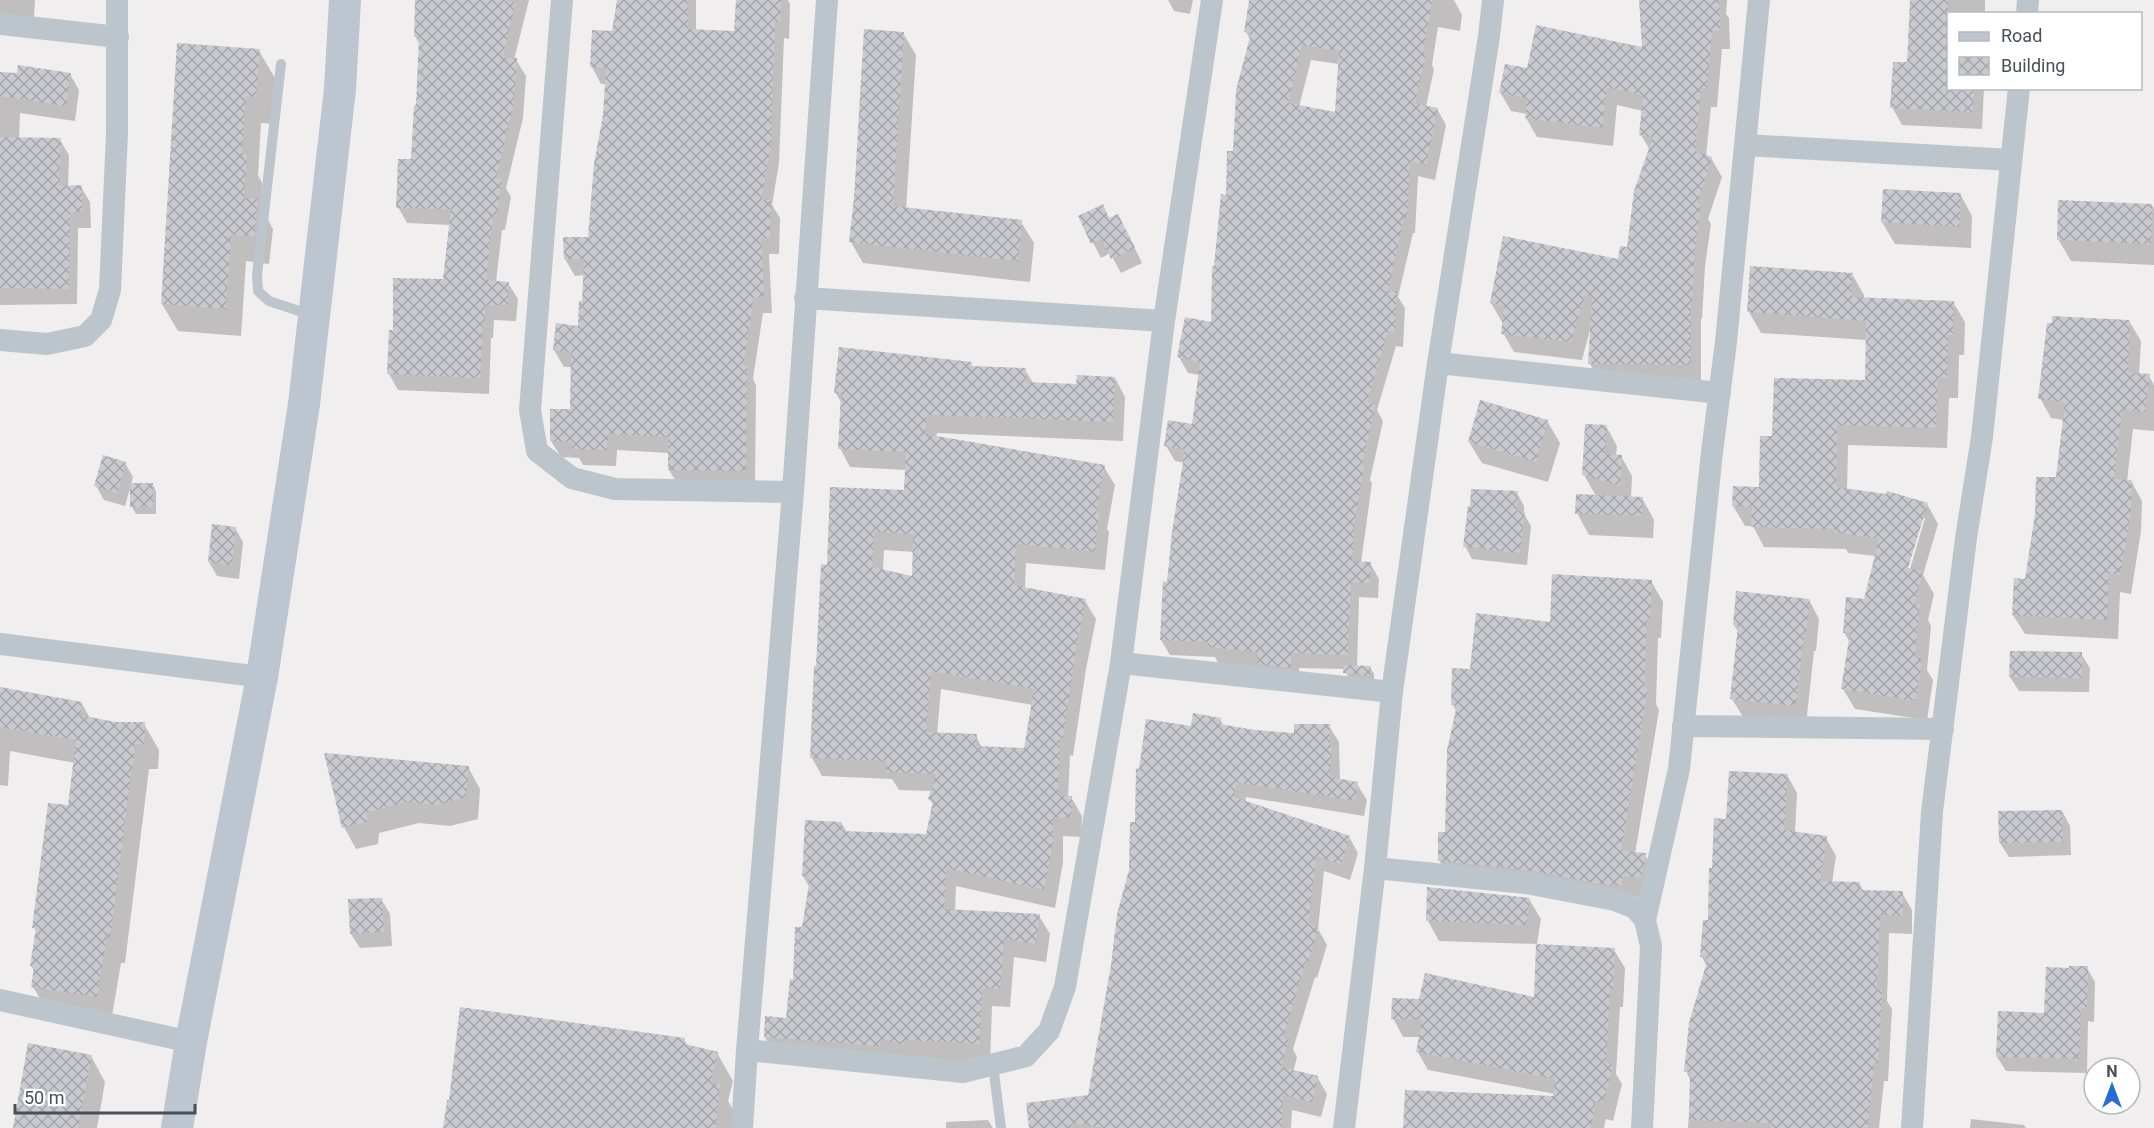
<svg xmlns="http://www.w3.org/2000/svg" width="2154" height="1128" font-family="Roboto,sans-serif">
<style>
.shadow{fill:#0003;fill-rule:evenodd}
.building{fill:url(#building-cross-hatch);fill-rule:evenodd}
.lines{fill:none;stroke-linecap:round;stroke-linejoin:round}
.service{stroke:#bdc5cc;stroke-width:10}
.minor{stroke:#bdc5cc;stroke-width:22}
.secondary{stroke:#bdc5d0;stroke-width:32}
</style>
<defs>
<pattern id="building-cross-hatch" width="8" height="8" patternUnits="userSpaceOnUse" patternTransform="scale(1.5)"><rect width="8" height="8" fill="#c8cad0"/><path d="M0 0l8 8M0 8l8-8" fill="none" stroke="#a4a6ac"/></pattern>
</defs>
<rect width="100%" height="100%" fill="#f0eeee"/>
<path class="shadow" d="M0,0H35L34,17L0,16Z
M416,0H529L514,60H516L526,76L523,118L506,188L511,197L505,230H502L496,282L508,283L518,299L516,321L494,320L493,338H491L489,394L398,390L389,374L445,281L451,225L407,223L398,207L412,161L418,107L420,45L415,36Z
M619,0H696V31L736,33L737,0H788L790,4L789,39L784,38L779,163L772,205L780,218L779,254H769L772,313H763L753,379L756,385L755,487L679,486L669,470V453L617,450L616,466L583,465L579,458L561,457L551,441L571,411L572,367H564L554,350L579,327L583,303L585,275L575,276L565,259L590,238L604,116L606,84H601L592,67L614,33Z
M1168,0H1193L1190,14L1174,11Z
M1250,0H1454L1462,15L1460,31L1438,27L1432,65L1434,69L1426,107L1437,109L1446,125L1435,180L1418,176L1415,233H1413L1398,297L1405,308L1403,347L1396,346L1377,410L1383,421L1370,480L1372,483L1361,563H1370L1379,579L1378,598L1359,597L1357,667L1370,668L1374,674V682L1349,680L1345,669L1299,668V683L1218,663L1215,657L1170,655L1161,640L1185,463L1175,461L1166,446L1194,426L1200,375L1188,373L1179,357L1212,324L1216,267L1251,41L1246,32ZM1311,60L1339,64L1336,114L1299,107Z
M1641,0H1727L1726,14L1729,18L1730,49H1722L1717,107H1711L1706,156L1711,158L1722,177L1708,219L1711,224L1705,266L1702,319H1701V383H1601L1590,364V330L1582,360L1514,352L1503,333L1504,322H1502L1491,303L1620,261L1628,248L1650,150L1641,135L1643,111L1617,105L1613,146L1537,137L1526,118L1527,114L1511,111L1500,92L1528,70L1643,48Z
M1911,0H1985V14H1948V88H1984L1982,129L1902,125L1892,107L1908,64Z
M903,33L916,55L906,209L1021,222L1034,243L1030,282L863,263L851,242Z
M259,51L275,78L272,124L261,123L258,175L262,183L261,207L273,229L269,264L246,261L241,336L178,331L162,304Z
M0,74H70L79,90L75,121L20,113L19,139L60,140L69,155L68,187H81L90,202L91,228H78L77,304L0,305Z
M1960,194L1972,216L1971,248L1895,244L1882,222Z
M2152,205L2154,209V265L2071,261L2058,239Z
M1102,206L1110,219L1126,230L1142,263L1121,273L1110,253L1101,258L1080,217Z
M1852,274L1864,295V299L1953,302L1965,322L1964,355H1959L1958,398H1949L1947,448L1848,445L1847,490L1927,504L1938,524L1923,575L1934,594L1928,620L1931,626L1927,670L1933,680L1927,720L1855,709L1843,689L1850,643L1844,632L1865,600L1876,556L1848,553L1846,549L1764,547L1753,526H1745L1733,506L1760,489L1774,437L1866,381L1867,340L1761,333L1749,312ZM1922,518H1925L1908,576L1905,575Z
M2129,321L2141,341L2139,375L2149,376L2154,385V431L2133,429L2127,481H2131L2142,501L2141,531L2131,594L2120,592L2118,639L2025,634L2013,615L2058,479L2065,420L2051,418L2040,398Z
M971,364L973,368L1025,370L1033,383L1078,385L1115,378L1125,397L1123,441L937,433L936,438L1104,467L1115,485L1107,529L1109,532L1105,570L1026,563L1025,589L1085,601L1096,619L1086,669L1073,756L1070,755L1068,797H1071L1082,816L1081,837L1063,836V862L1055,908L956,886L955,911L1039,916L1050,934L1046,962L1014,957L1010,1007L992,1006L990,1063L776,1056L765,1037L788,1019L810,888L803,876L842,824L847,833L927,835L934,806L929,798L932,791L899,790L892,779L822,776L812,758L818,667L829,566L905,492L906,470L850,467L840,448L842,404L836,393ZM884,550L914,552L913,578L883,571ZM941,689L1033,705L1026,749L982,748L976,736L937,734Z
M1547,421L1560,443L1548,482L1482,463L1469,442Z
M1606,426L1617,446L1616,456H1621L1632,476L1631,498H1642L1654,520L1653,538L1589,535L1577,513L1596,496L1584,475Z
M125,463L133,477L131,485H153L156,492V514H136L132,507L131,485L125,506L104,500L96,486Z
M1517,493L1524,506V514L1531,526L1527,565L1472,559L1465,546Z
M213,526L235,528L243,542L239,579L217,576L209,562Z
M1651,581L1663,602L1661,638H1658L1656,704L1659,710L1635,854L1645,855L1657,876L1652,898L1451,881L1439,860L1447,834L1457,712L1452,704L1471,670L1552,623Z
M1809,600L1819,619L1816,651H1814L1806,724L1743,717L1732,699L1739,633L1734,625Z
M2081,654L2090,668L2089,692L2019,691L2010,677Z
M0,689L82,704L90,718L114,723L144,724L159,750L158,769H149L125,963H121L111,1022L48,1012L33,987L35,972L31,965L37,932L34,928L69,807L75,763L10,751L8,786L0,785Z
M1220,719L1224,727L1296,735L1329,726L1339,742L1340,781L1357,784L1367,800L1364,816L1246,797L1245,803L1349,837L1358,853L1350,880L1324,871L1318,929L1327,945L1317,978L1315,977L1293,1049L1297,1057L1293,1072L1317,1077L1327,1094L1321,1117L1292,1110L1291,1128H1031L1089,1096L1131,870L1137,824L1192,728Z
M326,754L468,767L480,789L478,819L450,826L419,823L379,833L378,844L356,849L344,827Z
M1787,775L1797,793L1795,833L1826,838L1836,856L1832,883H1859L1864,892L1902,893L1912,910V934L1889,933L1887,1001L1892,1009L1888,1081H1884L1879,1128H1688L1691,1081L1686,1071L1707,967L1702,957L1709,922L1713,869L1727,820Z
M2062,811L2070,826L2071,855L2009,857L2000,843Z
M381,899L390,914L392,946L360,948L351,934Z
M1529,899L1541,919L1537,944L1439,941L1428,921Z
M1614,950L1625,968L1623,1007H1620L1616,1074L1622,1084L1613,1121L1606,1119L1604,1128H1405L1555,1098V1094L1428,1070L1418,1052L1420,1037H1403L1393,1018L1535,999Z
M2047,968H2087L2095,982L2094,1022L2088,1021L2087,1073L2006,1071L1997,1057L2045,1015Z
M684,1040L688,1046L717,1053L733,1081L728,1101L735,1113L734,1128H444Z
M91,1056L105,1082L97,1128H14Z
M1971,1119L2024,1125L2026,1128H1970Z
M988,1120L993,1128H946V1122Z"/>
<path class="building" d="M415,0H503L516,3L502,58H517L514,101L496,178L502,179L497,215L493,214L486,280L509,282L508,305H486L485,322H483L480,378L387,374L389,330H393V278L443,279L451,209L396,208L398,159H411L414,105H416L419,37H414Z
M617,0H687L688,29L734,31L736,0H781L780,22H775L771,145L761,200H771L770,238H761L764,297H754L743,366H747L746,471L668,470V437L608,434L607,450L572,449V442L550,441V409H570L571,352L553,350L556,323L578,326L579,301H582L584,259H564L563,237H588L594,164L603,115L606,68L590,67L592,30L612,31Z
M1249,0H1432L1423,52H1426L1415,104L1438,108L1426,165L1410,161L1407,218H1404L1388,291H1397L1395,332L1388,331L1367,402L1376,404L1361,466H1364L1355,519L1352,561L1371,562L1370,583L1351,582L1348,655L1291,653V668L1257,664L1258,652L1208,647V642L1160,640L1163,581L1167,582L1172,532L1185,449L1164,446L1168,420L1192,424L1200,362L1177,357L1185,317L1211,322L1212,266H1214L1221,194L1226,195L1227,151H1233L1236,90L1251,33L1244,32ZM1302,45L1339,51L1335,112L1288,103Z
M1639,0H1719L1720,31H1712L1707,89L1701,88L1695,151L1712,157L1697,204H1701L1695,246L1692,301H1691V365L1588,364L1592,296L1585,295L1571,342L1501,334L1504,306L1490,303L1503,236L1618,259L1620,246L1627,247L1634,191L1653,137L1639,135L1643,95L1607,87L1602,128L1525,118L1527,98L1499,93L1505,64L1527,68L1536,25L1642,47Z
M1910,0H1948V88H1974L1973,112L1890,108L1893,62H1907Z
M864,29L904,32L893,206L1022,220L1018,261L849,242L854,198Z
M177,43L260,49L256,97L246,96L242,153L247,154L244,198L258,199L254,237L231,234L226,309L161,304Z
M18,65L71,73L66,106L0,96V72L17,73Z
M0,137L61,138L59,186L82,185V212L70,213L69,289L0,288Z
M1883,189L1961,193L1959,227L1881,222Z
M2058,200L2152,204L2151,244L2057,240Z
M1103,204L1109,218L1118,214L1135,248L1111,259L1102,239L1091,244L1078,216Z
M1750,266L1853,273L1851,297L1954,301L1953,335H1948L1947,378H1938L1936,428L1837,425L1836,487L1886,494L1887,491L1928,503L1908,568L1923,572L1915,604H1920L1915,657L1922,659L1916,701L1841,689L1850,633H1843L1846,597L1864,599L1879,539L1834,532L1835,529L1751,527L1752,507L1732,506L1733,486L1759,487L1760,436H1772L1774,378L1865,380L1866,321L1747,312Z
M2052,316L2130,320L2128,372L2150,374L2145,412L2122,410L2114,479L2132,480L2131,511L2120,575L2109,573L2107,620L2012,615L2014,578L2025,579L2035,514L2036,477H2056L2065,402L2038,399L2047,323H2052Z
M839,347L972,362L971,366L1026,368V382L1076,384L1077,375L1115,377L1113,422L927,415L925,434L1105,465L1096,512H1099L1095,552L1016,544L1014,585L1086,599L1076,649L1063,738L1060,737L1058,795L1072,796L1071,818H1053V842L1044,890L946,868L944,909L1040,914L1036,944L1004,939L1000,989L982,988L980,1044L905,1040L904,1045L881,1039L880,1046L764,1037L765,1016L786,1018L790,979L793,980L795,927H802L810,877L802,876L805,820L842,822V831L926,834L933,801L928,799L936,774L886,772L887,761L810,758L814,666H816L821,564L827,565L830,487L904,490L906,452L838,449L841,394L834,393ZM874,532L913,534L912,576L872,567ZM931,671L1034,689L1024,748L976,746L977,734L926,732Z
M1480,400L1548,420L1536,462L1468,442Z
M1585,424L1607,425L1605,454L1622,455L1620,486L1582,475Z
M103,455L126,462L117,493L94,486Z
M130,483H153V507H130Z
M1471,489L1518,491L1517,511L1525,512L1520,553L1463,547L1468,506H1470Z
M1576,494L1643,497L1642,516L1575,514Z
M212,524L236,527L232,565L208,562Z
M1552,574L1652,580L1650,618H1647L1644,687L1648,688L1621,851L1646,853V856L1641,878L1622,876V885H1606L1527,870L1438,861V832H1445L1447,750L1457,705H1451L1452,668L1470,669L1476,613L1550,622Z
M1736,591L1810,599L1806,633H1804L1796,706L1730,699L1738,626L1733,625Z
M2010,651L2082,652V678L2009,677Z
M1344,665L1371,666V676L1343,673Z
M0,687L82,702L80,715L115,722H145L144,744H135L110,938L107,937L97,997L31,987L34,967L30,966L36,928H32L48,803L68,805L76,740L0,727Z
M1193,713L1221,718L1220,724L1254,730L1294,733V724H1330V745H1332L1330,777L1358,782L1355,801L1237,782L1234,797L1350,836L1341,864L1316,856L1308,924L1319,928L1308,962L1306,961L1283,1038L1289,1039L1281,1067L1318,1076L1312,1102L1283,1095L1282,1128H1104L1071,1123V1128H1029L1026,1103L1088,1095L1111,965L1117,914L1129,870L1130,822H1135L1136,768L1139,769L1146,719L1191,726Z
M324,753L469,766L466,797L437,805L406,802L367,812V822L342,828Z
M1729,771L1788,774L1784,830L1827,836L1820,881L1860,882V890L1903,891V916L1880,915L1877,990H1882L1878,1064L1874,1063L1868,1128H1771L1772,1123L1689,1120L1690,1072H1684L1689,1023L1708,958L1700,957L1703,920H1708L1709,868H1712L1714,818L1726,819Z
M2062,810L2063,842L1999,843L1998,811Z
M1427,887L1530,898L1526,925L1426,921Z
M382,898L384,932L350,934L348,899Z
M1536,944L1615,948L1613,989H1610L1606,1063L1613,1065L1603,1103L1596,1101L1591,1128H1403L1405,1090L1553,1096L1555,1079L1416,1052L1422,1020L1391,1019L1392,998L1419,999L1425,973L1534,997Z
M2069,966H2088L2087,1008H2081L2079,1059L1996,1057L1998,1011L2044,1013L2046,967L2069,968Z
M460,1007L685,1038V1044L718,1052L710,1083L720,1084L716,1128H443L447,1100H449Z
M28,1043L92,1055L78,1128H13Z"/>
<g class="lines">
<path class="service" d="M281,64L257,275L258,291L269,301L311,315
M993,1065L1001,1128"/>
<path class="minor" d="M562,0L530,410L537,451L572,478L615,489L793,492
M2027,14L2028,0
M0,24L118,37
M1745,145L2011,160
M805,298L1164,321
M0,340L47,344L85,336L101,320L110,290L117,133V0
M1438,363L1720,393
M0,644L262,677
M1121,663L1392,692
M1683,726L1943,729
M1375,868L1526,883L1615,900L1635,908L1645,920L1651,946L1642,1128
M1645,920L1679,769L1712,452L1726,342L1759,0
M0,1000L191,1042
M747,1050L963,1072L1026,1056L1049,1031L1065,987L1121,663L1164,321L1212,0
M742,1128L747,1050L793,492L827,0
M1344,1128L1375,868L1392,692L1438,363L1489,36L1493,0
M1912,1128L1932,812L1966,538L1982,437L2019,88"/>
<path class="secondary" d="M177,1128L191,1042L262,677L304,404L340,89L345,0"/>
</g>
<rect x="1947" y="12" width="195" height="78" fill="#ffffff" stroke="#b5b9bd" stroke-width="1.5"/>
<rect x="1959" y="32" width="30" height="9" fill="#bdc5d0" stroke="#b5b9bd" stroke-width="1.5"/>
<text x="2001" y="42" font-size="18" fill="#475059">Road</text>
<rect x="1959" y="57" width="30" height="18" fill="url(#building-cross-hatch)" stroke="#b5b9bd" stroke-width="1.5"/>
<text x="2001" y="72" font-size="18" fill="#475059">Building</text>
<g transform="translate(2112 1086)"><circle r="28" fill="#ffffff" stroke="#b5b9bd" stroke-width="1.5"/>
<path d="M0-4.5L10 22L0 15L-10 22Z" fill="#276dd1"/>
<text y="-9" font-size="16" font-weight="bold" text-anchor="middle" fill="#475059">N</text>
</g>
<path d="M15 1104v9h180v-9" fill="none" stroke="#475059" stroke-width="3"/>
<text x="24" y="1104" font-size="18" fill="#475059" stroke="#ffffff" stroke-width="4.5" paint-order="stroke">50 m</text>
</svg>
